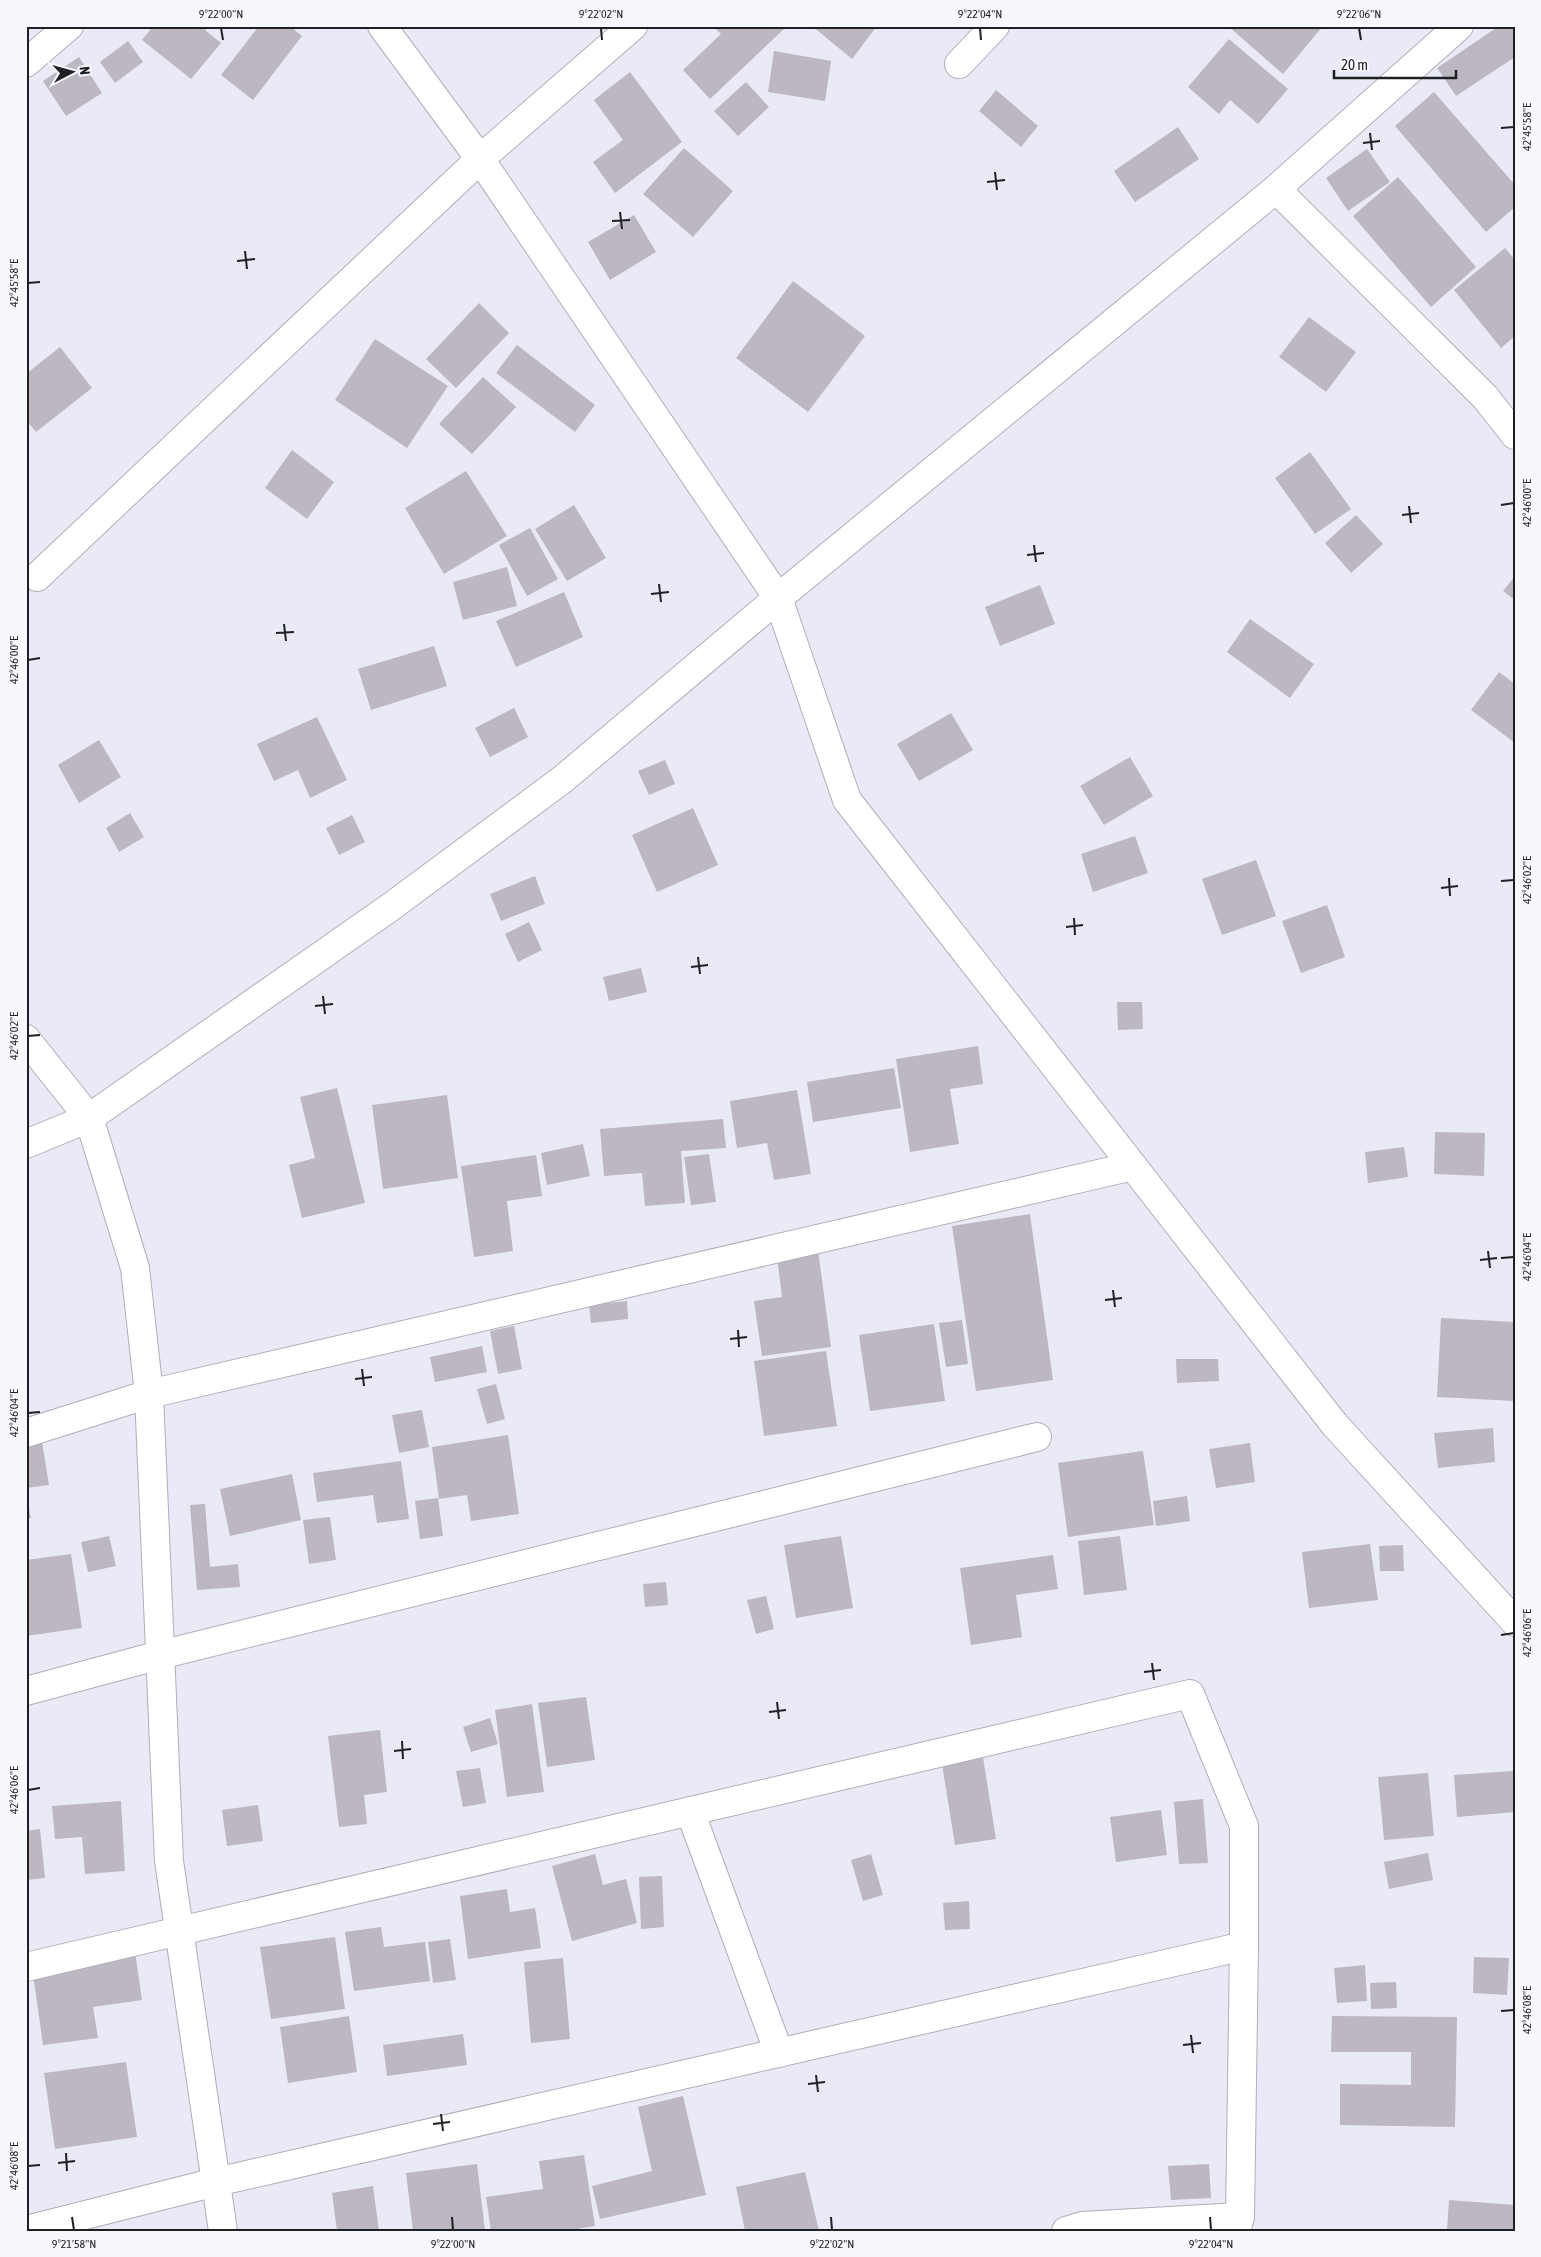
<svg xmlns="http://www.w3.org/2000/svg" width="1541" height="2257" font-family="'Asap Condensed',sans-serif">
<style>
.building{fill:#bdb7c1}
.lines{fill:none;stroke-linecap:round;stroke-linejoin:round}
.minor-casing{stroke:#aeafb9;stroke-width:30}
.tertiary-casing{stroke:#aeafb9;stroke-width:30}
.minor{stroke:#fff;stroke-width:28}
.tertiary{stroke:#fff;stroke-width:28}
.ticks{fill:none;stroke:#1f2024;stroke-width:2}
.neatline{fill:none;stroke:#1f2024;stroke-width:2}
.ticks-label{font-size:12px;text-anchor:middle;fill:#1f2024}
</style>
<rect width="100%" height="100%" fill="#e9eaf5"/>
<path class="building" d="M153,26H208L205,30L221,43L191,79L142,40Z
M259,26H290L302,36L253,100L221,75Z
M713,26L785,28L710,99L683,70L721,34Z
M812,26H877L852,59Z
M1228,26H1323L1283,74Z
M1499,26H1515V57L1456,96L1437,68Z
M1229,39L1288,89L1258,124L1230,100L1219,114L1188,87Z
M128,41L143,62L115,83L100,62Z
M774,51L831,61L825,101L768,92Z
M79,57L102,93L66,116L43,81Z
M630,72L682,142L615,193L593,162L623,140L594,100Z
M746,82L769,107L738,136L714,111Z
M996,90L1038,126L1021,147L979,111Z
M1434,92L1515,185V207L1486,232L1395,126Z
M1178,127L1199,159L1135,202L1114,171Z
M684,148L733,191L693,237L643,194Z
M1367,149L1390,182L1348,211L1326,178Z
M1398,177L1476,267L1431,307L1353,216Z
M634,215L656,252L610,280L588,242Z
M1505,248L1515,260V336L1501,348L1454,290Z
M793,281L865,336L808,412L736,358Z
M479,303L509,333L456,388L426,359Z
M1309,317L1356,352L1326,392L1279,357Z
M375,339L448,386L407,448L335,400Z
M517,345L595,405L575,432L496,373Z
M60,347L92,388L36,432L26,420V374Z
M483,377L516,407L472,454L439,424Z
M292,450L334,482L307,519L265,488Z
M1310,452L1351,509L1315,534L1275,478Z
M466,471L507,536L444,574L405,508Z
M574,505L606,558L567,581L535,529Z
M1356,515L1383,544L1351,573L1325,543Z
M530,528L558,579L527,596L499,545Z
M507,567L517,606L463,620L453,582Z
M1515,576V600L1503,591Z
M1040,585L1055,624L1000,646L985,607Z
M564,592L583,637L516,667L496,621Z
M1250,619L1314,664L1290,698L1227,652Z
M434,646L447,686L371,710L358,669Z
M1499,672L1515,684V743L1471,710Z
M514,708L528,737L490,757L475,728Z
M951,713L973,750L919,781L897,744Z
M317,717L347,780L310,798L298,770L274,781L257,744Z
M99,740L121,777L79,803L58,765Z
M1130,757L1153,796L1104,825L1080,786Z
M665,760L675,784L649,795L638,771Z
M693,808L718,865L657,892L632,835Z
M130,813L144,837L119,852L106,828Z
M352,815L365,842L339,855L326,828Z
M1135,836L1148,873L1093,892L1081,854Z
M1256,860L1276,916L1222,935L1202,879Z
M535,876L545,904L501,921L490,894Z
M1327,905L1345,957L1301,973L1282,921Z
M529,922L542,950L518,962L505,934Z
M641,968L647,992L609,1001L603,977Z
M1117,1002H1142L1143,1029L1118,1030Z
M978,1046L983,1084L950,1089L959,1144L910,1152L896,1059Z
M894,1068L901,1108L813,1122L807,1082Z
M337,1088L365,1203L302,1218L289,1165L315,1158L300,1097Z
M797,1090L811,1174L774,1180L767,1143L737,1148L730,1101Z
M447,1095L458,1178L383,1189L372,1105Z
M723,1119L726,1148L681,1151L685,1203L645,1206L642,1173L604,1176L600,1129Z
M1435,1132L1485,1133L1484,1176L1434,1174Z
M583,1144L590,1176L547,1185L541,1153Z
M1404,1147L1408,1177L1368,1183L1365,1152Z
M709,1154L716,1202L691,1205L684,1157Z
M536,1155L542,1196L507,1201L513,1251L474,1257L461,1166Z
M1030,1214L1053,1380L976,1391L952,1226Z
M818,1250L831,1347L762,1356L754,1301L782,1297L777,1256Z
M627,1301L628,1319L591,1323L589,1305Z
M1441,1318L1515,1322V1401L1437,1397Z
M962,1320L968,1364L946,1367L939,1323Z
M934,1324L945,1401L870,1411L859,1335Z
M514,1326L522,1369L498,1374L490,1331Z
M482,1346L487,1372L435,1382L430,1357Z
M826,1351L837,1426L764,1436L754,1361Z
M1176,1359H1218L1219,1381L1177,1383Z
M496,1384L505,1419L487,1424L477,1389Z
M422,1410L429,1447L399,1453L392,1415Z
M1493,1428L1495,1462L1438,1468L1434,1433Z
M508,1435L519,1514L471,1521L467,1495L439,1499L432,1447Z
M42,1442L49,1485L26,1488V1444Z
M1250,1443L1255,1482L1216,1488L1209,1449Z
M1143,1451L1154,1525L1068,1537L1058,1463Z
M401,1461L409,1519L377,1523L373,1495L317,1502L313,1473Z
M292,1474L301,1520L230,1536L220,1489Z
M26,1495L31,1518L26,1519Z
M1187,1496L1190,1521L1156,1526L1153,1501Z
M438,1498L443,1536L420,1539L415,1501Z
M205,1504L210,1567L238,1564L240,1587L197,1590L190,1505Z
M330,1517L336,1560L309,1564L303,1520Z
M109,1536L116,1566L88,1572L81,1542Z
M841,1536L853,1608L796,1618L784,1545Z
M1120,1536L1127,1590L1084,1595L1078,1541Z
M1370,1544L1378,1600L1309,1608L1302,1552Z
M1403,1545L1404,1571H1380L1379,1546Z
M71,1554L82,1628L26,1636V1560Z
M1053,1555L1058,1589L1016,1595L1022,1637L971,1645L960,1568Z
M666,1582L668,1605L645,1607L643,1584Z
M766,1596L774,1629L756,1634L747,1600Z
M586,1697L595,1760L547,1767L538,1703Z
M532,1704L544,1792L507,1797L495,1710Z
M490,1718L498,1744L471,1752L463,1727Z
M380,1730L387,1792L364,1795L367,1824L339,1827L328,1736Z
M982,1751L996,1839L955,1845L941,1758Z
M480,1768L486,1803L463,1807L456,1771Z
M1513,1771L1515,1812L1457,1817L1454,1775Z
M1428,1773L1434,1836L1384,1840L1378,1777Z
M1203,1799L1208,1863L1179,1864L1174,1802Z
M121,1801L125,1871L85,1874L82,1837L55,1839L52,1806Z
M258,1805L263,1841L227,1846L222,1810Z
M1161,1810L1167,1855L1116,1862L1110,1817Z
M40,1829L45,1878L26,1880V1831Z
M1428,1853L1433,1880L1389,1889L1384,1862Z
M595,1854L603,1885L626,1879L637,1923L572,1941L552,1866Z
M871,1854L883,1895L863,1901L851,1860Z
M662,1876L664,1927L641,1929L639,1877Z
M507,1889L510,1912L535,1908L541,1948L468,1959L460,1896Z
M969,1901L970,1929L945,1930L943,1903Z
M381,1927L384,1947L425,1942L430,1981L354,1991L345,1932Z
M335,1937L345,2009L271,2019L260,1947Z
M450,1939L456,1980L433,1983L428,1942Z
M135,1952L142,2000L93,2007L98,2038L43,2045L32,1967Z
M1474,1957L1509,1958L1507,1995L1473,1993Z
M563,1958L570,2039L531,2043L524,1962Z
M1365,1965L1367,2001L1337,2003L1334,1968Z
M1396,1982L1397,2008L1371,2009L1370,1983Z
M349,2016L357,2072L288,2083L280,2027Z
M1332,2016L1457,2017L1455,2127L1340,2125V2084L1411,2085V2052H1331Z
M463,2034L467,2065L387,2076L383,2045Z
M126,2062L137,2137L55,2149L44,2073Z
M683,2096L706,2195L600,2219L592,2186L652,2171L638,2107Z
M584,2155L595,2226L564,2231H491L486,2197L543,2189L539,2161Z
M477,2164L485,2231H413L406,2173Z
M1209,2164L1211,2198L1171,2200L1168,2166Z
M805,2172L819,2231H745L736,2187Z
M373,2186L379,2231H337L332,2193Z
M1449,2200L1515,2205V2231H1447Z"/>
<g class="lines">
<defs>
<path id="minor" d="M382,26L480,159L778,598L847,800L1335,1425L1515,1622
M26,63L69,26
M959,64L995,26
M1276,189L1485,397L1515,435
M37,577L480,159L633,26
M26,1144L89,1118L392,906L563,779L778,598L1276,189L1459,26
M26,1433L149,1394L1133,1166
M26,1691L160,1655L1037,1437
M690,1811L779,2053
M26,1967L1190,1694L1244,1826V1946L1240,2217L1236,2231
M26,2230L216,2182L1244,1946
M1066,2231L1082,2226L1240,2217"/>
<path id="tertiary" d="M26,1039L89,1118L135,1268L149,1394L169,1861L223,2231"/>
</defs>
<use href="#minor" class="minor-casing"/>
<use href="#tertiary" class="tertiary-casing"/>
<use href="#minor" class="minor"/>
<use href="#tertiary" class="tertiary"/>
</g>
<path class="ticks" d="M221,28L223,40M601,28L602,40M980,28L981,40M1359,28L1361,40M1501,128L1514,127M1370,133L1372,150M1363,143L1380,141M995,172L997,190M987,182L1005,180M620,212L622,229M612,221L630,220M245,251L247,269M237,261L255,259M28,283L40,282M1501,505L1514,503M1409,506L1411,523M1402,515L1419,513M1034,545L1036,562M1027,555L1044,553M659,584L661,602M651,594L669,592M284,624L286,641M276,633L294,632M28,660L40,658M1449,878L1450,896M1501,881L1514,880M1441,888L1458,886M1074,918L1075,935M1066,927L1083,925M698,957L700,974M691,967L708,965M323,996L325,1014M315,1006L333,1004M28,1036L40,1035M1488,1251L1490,1268M1501,1258L1514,1257M1480,1260L1497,1258M1113,1290L1115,1307M1105,1300L1122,1298M738,1330L739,1347M730,1339L747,1337M362,1369L364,1386M355,1379L372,1377M28,1413L40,1412M1501,1635L1514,1633M1152,1663L1154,1680M1144,1672L1161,1670M777,1702L779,1719M769,1712L786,1710M402,1741L403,1759M394,1751L411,1749M28,1790L40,1788M1501,2011L1514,2010M1191,2035L1193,2053M1183,2045L1201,2043M816,2075L818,2092M808,2084L825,2082M441,2114L443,2131M433,2124L450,2122M66,2153L67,2171M58,2163L75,2161M28,2166L40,2165M72,2217L74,2230M452,2217L453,2230M831,2217L832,2230M1210,2217L1211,2230"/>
<rect width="1541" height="2257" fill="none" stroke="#f7f7fe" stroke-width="55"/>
<g transform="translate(72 72) rotate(84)" stroke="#f7f7fe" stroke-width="4" paint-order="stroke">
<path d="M0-4L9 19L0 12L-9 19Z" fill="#1f2024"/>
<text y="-8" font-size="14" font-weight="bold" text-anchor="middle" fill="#1f2024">N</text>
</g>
<path d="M1334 70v8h122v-8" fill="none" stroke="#1f2024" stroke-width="2.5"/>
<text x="1341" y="70" font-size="15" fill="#1f2024" stroke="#f7f7fe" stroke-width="4" paint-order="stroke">20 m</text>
<rect x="28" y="28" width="1486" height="2202" class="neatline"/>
<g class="ticks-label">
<text x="221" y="18">9°22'00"N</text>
<text x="601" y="18">9°22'02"N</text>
<text x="980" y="18">9°22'04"N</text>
<text x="1359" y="18">9°22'06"N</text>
<text transform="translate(1527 127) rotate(-90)" y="4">42°45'58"E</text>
<text transform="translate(14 283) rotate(-90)" y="4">42°45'58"E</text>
<text transform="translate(1527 503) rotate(-90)" y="4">42°46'00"E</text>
<text transform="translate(14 660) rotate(-90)" y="4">42°46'00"E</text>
<text transform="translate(1527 880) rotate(-90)" y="4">42°46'02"E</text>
<text transform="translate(14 1036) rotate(-90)" y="4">42°46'02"E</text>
<text transform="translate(1527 1257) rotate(-90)" y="4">42°46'04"E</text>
<text transform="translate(14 1413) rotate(-90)" y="4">42°46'04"E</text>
<text transform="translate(1527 1633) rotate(-90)" y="4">42°46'06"E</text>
<text transform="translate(14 1790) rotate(-90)" y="4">42°46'06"E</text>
<text transform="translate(1527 2010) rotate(-90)" y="4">42°46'08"E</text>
<text transform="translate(14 2166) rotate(-90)" y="4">42°46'08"E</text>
<text x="74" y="2248">9°21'58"N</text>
<text x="453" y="2248">9°22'00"N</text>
<text x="832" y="2248">9°22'02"N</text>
<text x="1211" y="2248">9°22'04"N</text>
</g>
</svg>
